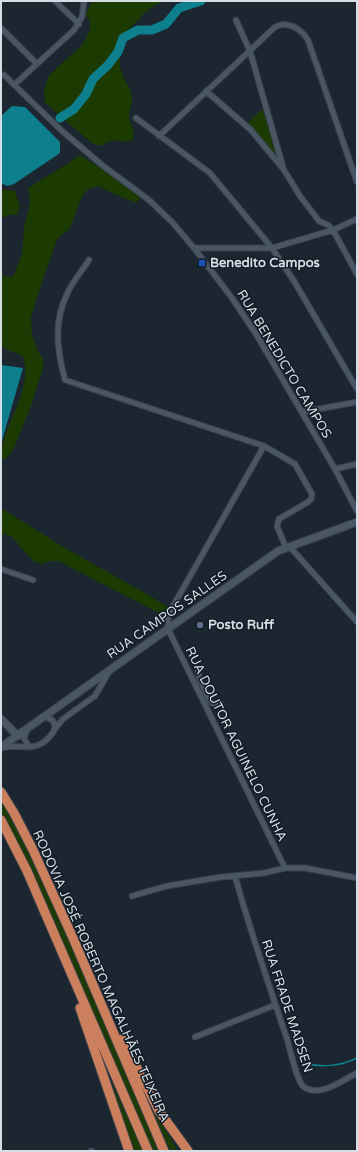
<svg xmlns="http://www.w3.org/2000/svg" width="358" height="1152" font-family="'Varela Round',sans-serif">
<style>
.green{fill:#1b3b02}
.water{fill:#0e7f8c}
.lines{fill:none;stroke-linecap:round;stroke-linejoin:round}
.stream{stroke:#0e7f8c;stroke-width:1.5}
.river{stroke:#0e7f8c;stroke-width:9}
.street-casing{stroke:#38404a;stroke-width:7}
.secondary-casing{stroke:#38404a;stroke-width:9}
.highway-casing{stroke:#38404a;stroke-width:11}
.street{stroke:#4a5663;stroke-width:5}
.secondary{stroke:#4a5663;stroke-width:7}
.highway{stroke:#cb7f5d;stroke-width:9}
.transit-dot{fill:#1a4fb4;stroke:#121c27;stroke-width:1.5}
.service-dot{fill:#5c6f8a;stroke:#121c27;stroke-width:1.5}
.labels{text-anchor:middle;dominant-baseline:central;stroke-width:3;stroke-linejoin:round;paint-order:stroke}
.poi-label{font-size:13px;font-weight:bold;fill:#d6dde5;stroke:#121c27;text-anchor:start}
.street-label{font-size:13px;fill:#d6dde5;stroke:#121c27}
</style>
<rect width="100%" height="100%" fill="#1b2631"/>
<path class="green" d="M92,1H167C152,4 147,11 137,21C134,25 129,28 126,32C118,42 118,64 123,76C125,82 130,87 131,92C134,103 129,108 129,116C130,126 135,128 133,140C120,144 113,136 102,146L93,144L45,103L44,91L49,75L82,45L90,30V22L86,15Z
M262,109L276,150L275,154L248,123Z
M80,155L122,182L128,189L136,192L141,197L136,203L97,186L89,189L83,194L70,228L57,239L37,297L31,317L32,336L38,351L43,359V368L31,406L14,448L9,455L3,461C0,451 2,445 5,437C13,412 32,383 23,356C15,352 8,351 1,346V271L4,276L13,277L22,254L24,228L30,202L28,188L64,166Z
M1,189L15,191L20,206L17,214L9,215L1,218Z
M1,508L51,539V540L152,597L169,608L164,614L155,611L58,561H50L42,564L33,561L12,537L5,534L1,536Z
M1,798L9,811L41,874L161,1151H152L13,834L1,814Z
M112,1083L129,1121H131L145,1151H132L110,1086Z
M148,1097L163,1126L178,1151H171L156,1120L147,1098Z"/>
<path class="water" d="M12,106L25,107L60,142V153L14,184L7,186L1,183V116Z
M1,365L23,368L1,444Z"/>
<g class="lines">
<path class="stream" d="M304,1063C321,1068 341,1066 357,1058"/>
<path class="river" d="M60,118L74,109L86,94L93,79L108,65L118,52L123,38L138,30H152L166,24L179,8L201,1"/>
<defs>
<path id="street" d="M55,1L79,24
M236,20L250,51L283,167
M1,28L37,64
M4,75L62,131L102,165L149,200L172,222L194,248L232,298L256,334L335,469L357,511
M14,85L74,30L82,17L84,1
M206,91L251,130L284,170L300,196L319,221L328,225L333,230L357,274
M136,118L210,173L272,248L294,281L357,389
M159,136L275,27C288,20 301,29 308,40L357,182
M194,248H272L333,230L357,219
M89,260C82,271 73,281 68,292C53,321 57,350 65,380L264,446L168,615V629L285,868
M302,412L357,402
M264,446L295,464L312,494L311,499L308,502L279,519L277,526L286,548
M335,469L357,464
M290,547L357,622
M1,569L33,580
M198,671C199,678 207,699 212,703C215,705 218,705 221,704
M27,730L24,738L29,747
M54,730L63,719L95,696L109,672
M2,748C22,743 36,754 51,735C54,732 56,728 54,723C53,719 49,718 44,717
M235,876C250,930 268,983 286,1036C290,1047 296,1081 304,1087C320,1098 343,1080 357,1073
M132,896L167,886L221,877L264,873L285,868H305L357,878
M195,1037L275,1005
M91,1151H92"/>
<path id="secondary" d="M1,719L18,736
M1,747L278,551L357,522"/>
<path id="highway" d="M1,792L14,813L33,850L73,938L164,1151
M1,820L27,871L148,1151
M80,1008L129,1151
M122,1039L159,1111L188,1151"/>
</defs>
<use href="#street" class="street-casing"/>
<use href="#secondary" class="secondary-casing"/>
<use href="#highway" class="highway-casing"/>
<use href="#street" class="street"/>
<use href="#secondary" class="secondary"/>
<use href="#highway" class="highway"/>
</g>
<rect class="transit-dot" x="198" y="259" width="8" height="8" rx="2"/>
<circle class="service-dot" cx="200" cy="625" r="4"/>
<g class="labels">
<g class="poi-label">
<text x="210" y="263">Benedito Campos</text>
<text x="208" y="625">Posto Ruff</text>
</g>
<g class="street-label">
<text transform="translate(284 364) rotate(59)">RUA BENEDICTO CAMPOS</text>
<text transform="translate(167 615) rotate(-35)">RUA CAMPOS SALLES</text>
<text transform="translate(236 744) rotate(64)">RUA DOUTOR AGUINELO CUNHA</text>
<text transform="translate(101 976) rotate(66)">RODOVIA JOSÉ ROBERTO MAGALHÃES TEIXEIRA</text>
<text transform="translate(287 1006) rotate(72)">RUA FRADE MADSEN</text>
</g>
</g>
<rect width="358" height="1152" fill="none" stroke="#d6dde5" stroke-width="4"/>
</svg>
